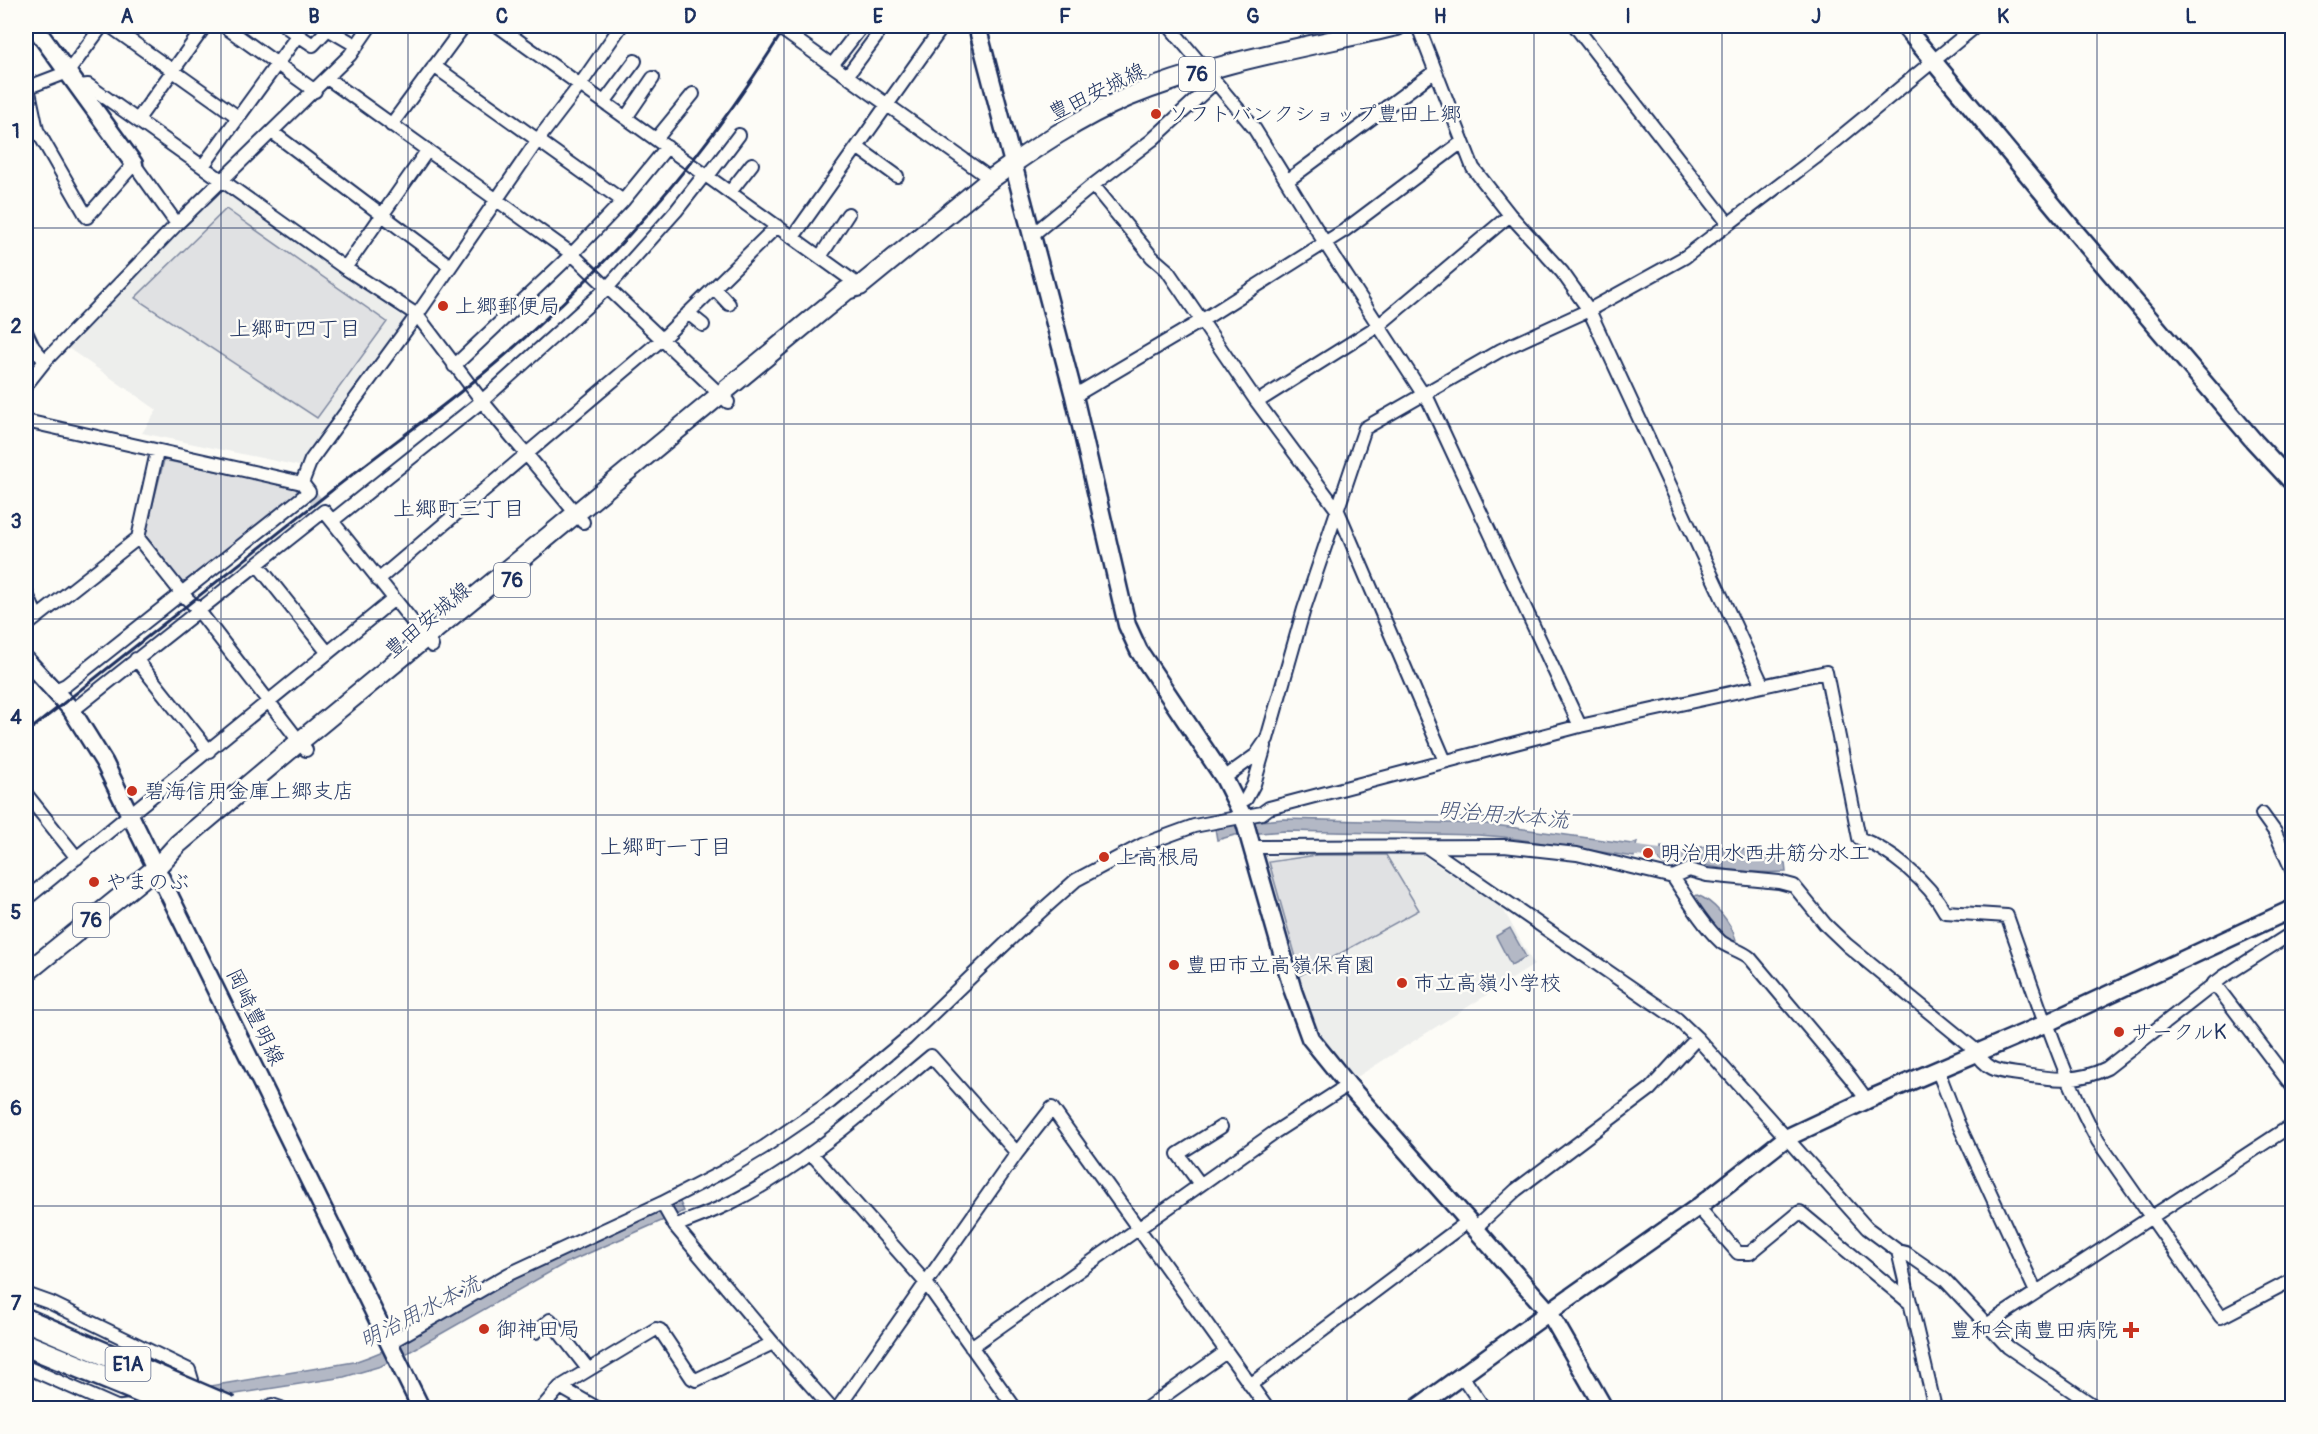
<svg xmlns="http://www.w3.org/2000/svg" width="2318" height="1434" font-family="Pangolin,'Klee One',sans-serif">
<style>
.built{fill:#edeeec}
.green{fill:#e0e1e3;stroke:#7e88a0;stroke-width:1.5}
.water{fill:#b3b8c5;stroke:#76819c;stroke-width:1.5}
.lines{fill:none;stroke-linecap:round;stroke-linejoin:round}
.canal{stroke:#b3b8c5;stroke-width:10}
.street-tunnel{stroke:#d0d3d8;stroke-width:12;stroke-dasharray:12 6;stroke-linecap:butt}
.street-casing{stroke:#1b2f5e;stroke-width:16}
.secondary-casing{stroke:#1b2f5e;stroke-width:21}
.primary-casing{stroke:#1b2f5e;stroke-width:22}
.street{stroke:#fdfcf7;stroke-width:12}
.secondary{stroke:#fdfcf7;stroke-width:16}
.primary{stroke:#fdfcf7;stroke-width:18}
.rail{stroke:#1b2f5e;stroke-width:3}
.highway-bridge-casing{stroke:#1b2f5e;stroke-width:26;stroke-linecap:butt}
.highway-bridge{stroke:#fdfcf7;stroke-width:21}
.grid{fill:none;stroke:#1b2f5e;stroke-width:1.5;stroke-opacity:0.55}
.poi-dot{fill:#c8321e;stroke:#fdfcf7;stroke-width:2}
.labels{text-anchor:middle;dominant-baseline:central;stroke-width:5;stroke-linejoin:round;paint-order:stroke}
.shield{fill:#fdfcf7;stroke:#5f6c8c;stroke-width:1.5}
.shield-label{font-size:20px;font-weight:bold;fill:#1b2f5e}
.street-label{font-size:21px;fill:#1b2f5e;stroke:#fdfcf7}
.poi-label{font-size:21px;fill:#1b2f5e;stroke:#fdfcf7;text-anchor:start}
.neighbourhood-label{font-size:22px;fill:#1b2f5e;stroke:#fdfcf7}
.water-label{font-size:22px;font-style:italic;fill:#49587d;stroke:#fdfcf7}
.neatline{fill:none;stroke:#1b2f5e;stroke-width:2}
.grid-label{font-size:20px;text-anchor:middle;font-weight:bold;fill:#1b2f5e}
</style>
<rect width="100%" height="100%" fill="#fdfcf7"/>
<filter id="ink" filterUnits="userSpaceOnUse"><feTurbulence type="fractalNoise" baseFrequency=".0167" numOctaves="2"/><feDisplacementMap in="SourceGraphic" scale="12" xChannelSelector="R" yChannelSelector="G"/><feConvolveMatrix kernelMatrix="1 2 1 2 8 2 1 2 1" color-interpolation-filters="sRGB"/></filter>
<g filter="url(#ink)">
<path class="built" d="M224,187L406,319L299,466L142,433L157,410L68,348Z
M1315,851L1418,852L1503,909L1534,965L1349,1082L1318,1036L1304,1002L1264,858Z"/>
<path class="green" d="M226,209L387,322L317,418L135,298Z
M164,460L296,488L299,496L182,583L145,535Z
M1317,855H1386L1419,910L1301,975L1269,862Z"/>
<path class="water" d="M1284,819L1487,824L1632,844L1637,842L1634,857L1504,837L1478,835L1285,831L1235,835L1217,840L1215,828L1247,822Z
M1709,845L1760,852L1785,863L1786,872C1751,874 1718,870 1685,860L1686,851Z
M1661,847L1681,851L1680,863L1673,861L1667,867L1659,861Z
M1697,895C1714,901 1731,922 1736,940L1733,942C1717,936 1698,915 1694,897Z
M1510,928L1526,957L1511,965L1496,936Z
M679,1200L684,1211L564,1264L409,1352L381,1366L344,1377L217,1397L173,1398L26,1339V1326L198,1388L354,1362C415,1342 465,1304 521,1275C573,1248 627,1225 679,1200Z"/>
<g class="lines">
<path class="canal" d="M1622,849L1660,854L1699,856"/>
<path class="street-tunnel" d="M309,492L324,511"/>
<defs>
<path id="street" d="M110,26L238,117
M224,26L315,91
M498,26L860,286
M777,26L991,179
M1169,26L1254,128L1325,243L1423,394
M1418,26L1473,168L1510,215L1562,272L1589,310L1762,684
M1575,26L1728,223
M298,35L313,45L328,29L357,46
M832,65L862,26
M434,66L623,201
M847,76L876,37
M327,78L572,254L728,402
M79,86L88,85L345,268L417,315L482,401L583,522
M28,87L37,130L87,217L134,164L177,224
M26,88L68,72L102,26
M605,101L635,61
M627,116L653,78
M138,119L205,26
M391,125L464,26
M272,132L450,266
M657,138L693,94
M857,147L897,176
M203,166L298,35L285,26
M708,176L739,135
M1287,181L1434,72
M1093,185L1152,257L1167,270L1257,402L1338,511L1445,761
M730,192L752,164
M1032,235L1093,185L1152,140L1215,82
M793,237L943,26
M820,257L848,214
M345,268L427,151
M714,288L729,304
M688,313L703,325
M26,332L33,347L45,361
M454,366L572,254L623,201L667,147
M26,385L45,361L177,224L350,55L370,26
M1425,393L1580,726
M1074,396L1201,321L1345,230L1462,142
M1257,402L1378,326L1510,215
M26,421L302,483L309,492L66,685L55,690
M302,483L311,460L417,315L537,141L580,85L621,26
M332,521L482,401L607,288L676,211L705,174
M138,538L184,596L195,606L306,750
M257,564L328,653
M378,580L661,340L777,226
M26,592L37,617
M26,626L138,538L157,452
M136,659L209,751
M72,711L324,511L432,646
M1224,778L1256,755L1267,739L1304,609L1365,428L1501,350L1589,310L1685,257L1815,158L1976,26
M26,794L77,858
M1246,799L1254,784L1265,746
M2262,814L2275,832L2292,870
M1251,847L1504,846L1577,854L1673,877L1689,870L1707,875L1779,882L1794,886L1825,924L1847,945L1973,1048C1978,1056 1984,1064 1992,1068C2002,1073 2014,1073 2025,1075C2055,1080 2079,1082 2107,1068L2223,977L2292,933
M1427,847L1677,1019L1697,1038L1867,1228L1898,1251L1906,1253L1945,1280L2008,1347L2097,1408
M1673,877C1687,898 1702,924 1721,942C1729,948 1742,951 1750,958L1850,1077L1867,1100
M26,899L394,599
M2214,983L2292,1086
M1938,1071L1958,1123L2036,1292
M811,1153L926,1283L1015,1408
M1200,1184L1178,1154L1221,1127
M662,1203L675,1226L773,1343L831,1408
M1698,1207L1738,1253H1750L1800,1212L1911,1304
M675,1226C692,1219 710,1213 726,1205C803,1168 866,1110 931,1056L1017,1153
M1474,1229L1516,1190L1650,1089L1697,1038
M1898,1251L1935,1408
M26,1294L51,1303L189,1370L192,1380L180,1388
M1988,1324L2292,1125
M536,1332L550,1320L588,1369
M389,1343L509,1274L662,1203L724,1171L764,1147L830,1102L906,1039L1020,930L1076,880L1142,845L1194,826L1262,813L1269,808L1580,726L1826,672L1859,838C1890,850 1929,882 1945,912L2007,916L2042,1015L2047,1023C2062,1064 2077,1103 2098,1141L2221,1317L2292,1280
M971,1347L1275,1132L1348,1085
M26,1367L119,1408
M1462,1376L1484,1408
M1250,1385L1467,1222
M560,1387L597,1408
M115,1408L159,1402
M265,1408L272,1405L281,1408
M542,1408L560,1387L656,1329L660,1330L692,1378L696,1380L773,1343
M838,1408L1017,1153L1052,1108L1267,1408
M1147,1408L1226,1352"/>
<path id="secondary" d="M34,26L134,164
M977,26L1074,396L1127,625L1139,651L1224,778L1243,816L1293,991L1310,1038L1348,1085L1549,1312L1604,1408
M1904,26L2073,229L2253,440L2292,482
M26,660L71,709L104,762L421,1408
M1417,1408L1549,1312L1698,1207L1786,1138L1867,1100L2047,1023L2292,909"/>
<path id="primary" d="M26,973L157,867L178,844L299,742L847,290L860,286L991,179C1033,149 1080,117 1128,97C1213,62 1307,47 1397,26"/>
</defs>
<use href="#street" class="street-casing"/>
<use href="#secondary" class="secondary-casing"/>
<use href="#primary" class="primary-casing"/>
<use href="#street" class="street"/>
<use href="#secondary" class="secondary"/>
<use href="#primary" class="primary"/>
<path class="rail" d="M26,733C127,653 228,572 330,492C388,446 449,404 504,356C615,261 710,150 786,26"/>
<defs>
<path id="highway-bridge" d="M26,1320L231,1408
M26,1345L180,1408"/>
</defs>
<use href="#highway-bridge" class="highway-bridge-casing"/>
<use href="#highway-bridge" class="highway-bridge"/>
</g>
</g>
<path class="grid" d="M221,26V1408M408,26V1408M596,26V1408M784,26V1408M971,26V1408M1159,26V1408M1347,26V1408M1534,26V1408M1722,26V1408M1910,26V1408M2097,26V1408M26,228H2292M26,424H2292M26,619H2292M26,815H2292M26,1010H2292M26,1206H2292"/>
<g class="poi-dot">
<circle cx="1156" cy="114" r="6"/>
<circle cx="443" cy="306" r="6"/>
<circle cx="132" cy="791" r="6"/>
<circle cx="1648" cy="853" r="6"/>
<circle cx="1104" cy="857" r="6"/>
<circle cx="94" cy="882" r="6"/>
<circle cx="1174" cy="965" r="6"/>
<circle cx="1402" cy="983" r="6"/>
<circle cx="2119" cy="1032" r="6"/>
<circle cx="484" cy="1329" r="6"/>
<path d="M2128 1321h6v6h6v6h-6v6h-6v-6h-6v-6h6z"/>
</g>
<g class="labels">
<g class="shield">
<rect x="1179" y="57" width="36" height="34" rx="4.5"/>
<rect x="494" y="563" width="36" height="34" rx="4.5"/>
<rect x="73" y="903" width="36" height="34" rx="4.5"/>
<rect x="105.5" y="1347" width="45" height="34" rx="4.5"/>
</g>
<g class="shield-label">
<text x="1197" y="74">76</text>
<text x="512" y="580">76</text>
<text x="91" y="920">76</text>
<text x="128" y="1364">E1A</text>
</g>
<g class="street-label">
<text transform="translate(1097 92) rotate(-26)">豊田安城線</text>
<text transform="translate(428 620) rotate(-40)">豊田安城線</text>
<text transform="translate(255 1017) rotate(64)">岡崎豊明線</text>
</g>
<g class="poi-label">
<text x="1168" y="114">ソフトバンクショップ豊田上郷</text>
<text x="455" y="306">上郷郵便局</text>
<text x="144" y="791">碧海信用金庫上郷支店</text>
<text x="1660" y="853">明治用水西井筋分水工</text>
<text x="1116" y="857">上高根局</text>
<text x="106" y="882">やまのぶ</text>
<text x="1186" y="965">豊田市立高嶺保育園</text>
<text x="1414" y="983">市立高嶺小学校</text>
<text x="2131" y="1032">サークルK</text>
<text x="496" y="1329">御神田局</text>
<text x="2118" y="1330" text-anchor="end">豊和会南豊田病院</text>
</g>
<g class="neighbourhood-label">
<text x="295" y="329">上郷町四丁目</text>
<text x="459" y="509">上郷町三丁目</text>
<text x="666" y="847">上郷町一丁目</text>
</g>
<g class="water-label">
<text transform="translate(1503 815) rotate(5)">明治用水本流</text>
<text transform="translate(420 1312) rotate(-27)">明治用水本流</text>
</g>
</g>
<rect width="2318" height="1434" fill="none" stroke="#fdfcf7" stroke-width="66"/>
<rect x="33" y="33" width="2252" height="1368" class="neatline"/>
<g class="grid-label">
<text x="127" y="23">A</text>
<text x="314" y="23">B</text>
<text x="502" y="23">C</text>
<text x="690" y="23">D</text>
<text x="878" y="23">E</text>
<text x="1065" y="23">F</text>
<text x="1253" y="23">G</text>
<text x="1440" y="23">H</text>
<text x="1628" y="23">I</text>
<text x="1816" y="23">J</text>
<text x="2003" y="23">K</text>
<text x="2191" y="23">L</text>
<text x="16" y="138">1</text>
<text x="16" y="333">2</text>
<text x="16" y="528">3</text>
<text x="16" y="724">4</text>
<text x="16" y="919">5</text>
<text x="16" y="1115">6</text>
<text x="16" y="1310">7</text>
</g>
</svg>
